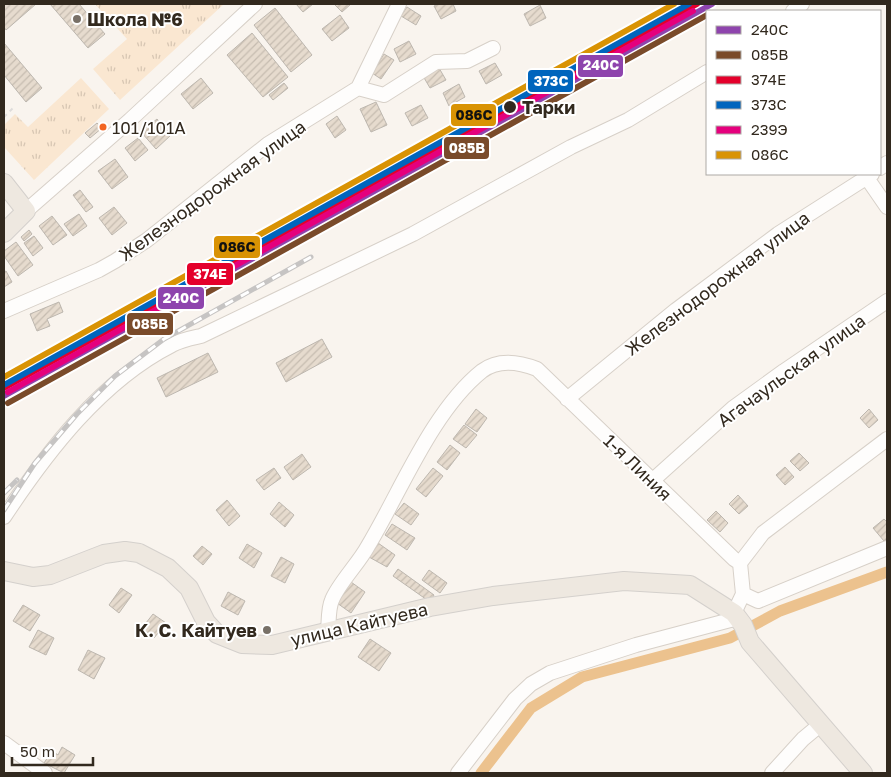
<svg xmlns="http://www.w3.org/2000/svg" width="891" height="777" font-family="'Golos Text',sans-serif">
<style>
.grass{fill:url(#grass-tufts)}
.pitch{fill:#fae7d1}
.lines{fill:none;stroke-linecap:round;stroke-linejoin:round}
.canal{stroke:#ecc28e;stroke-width:11}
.building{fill:url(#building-hatch);stroke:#bdb7af}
.minor-casing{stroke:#d7d0c8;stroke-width:16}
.major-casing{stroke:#d4d0cc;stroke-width:20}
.path{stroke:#dedcda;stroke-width:2;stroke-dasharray:4 4;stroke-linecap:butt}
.minor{stroke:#fefdfc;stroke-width:14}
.major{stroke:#eee8e0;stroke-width:18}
.rail-casing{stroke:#c6c4c3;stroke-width:5}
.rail{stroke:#fff;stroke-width:3;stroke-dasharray:9;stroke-linecap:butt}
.rail-1-casing{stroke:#fff;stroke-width:10}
.rail-2-casing{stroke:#fff;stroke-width:10}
.rail-3-casing{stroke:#fff;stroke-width:10}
.rail-4-casing{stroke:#fff;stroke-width:10}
.rail-5-casing{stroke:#fff;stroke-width:10}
.rail-6-casing{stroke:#fff;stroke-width:10}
.rail-1{stroke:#8e44ad;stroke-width:6}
.rail-2{stroke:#7a4b2a;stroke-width:6}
.rail-3{stroke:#e4002b;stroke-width:6}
.rail-4{stroke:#0065bd;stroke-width:6}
.rail-5{stroke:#e5007d;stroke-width:6}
.rail-6{stroke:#d99304;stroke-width:6}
.poi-dot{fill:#787067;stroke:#fff;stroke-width:2}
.stop-dot{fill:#32291e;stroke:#fff;stroke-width:2}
.bus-dot{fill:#f26522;stroke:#fff;stroke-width:2}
.labels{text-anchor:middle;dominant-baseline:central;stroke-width:4;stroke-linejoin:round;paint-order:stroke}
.bus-label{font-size:17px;fill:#32291e;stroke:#fff;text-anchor:start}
.poi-label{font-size:18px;font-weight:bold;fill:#32291e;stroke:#fff;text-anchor:start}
.stop-label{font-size:18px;font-weight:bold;fill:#32291e;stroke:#fff;text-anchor:start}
.street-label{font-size:18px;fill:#32291e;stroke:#fff}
.line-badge{stroke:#fff;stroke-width:2}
.badge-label{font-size:14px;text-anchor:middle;font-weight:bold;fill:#fff}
.pale-badge-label{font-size:14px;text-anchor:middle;font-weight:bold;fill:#111}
</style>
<defs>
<pattern id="grass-tufts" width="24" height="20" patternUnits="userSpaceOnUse" patternTransform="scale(1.25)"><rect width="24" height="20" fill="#fae7d1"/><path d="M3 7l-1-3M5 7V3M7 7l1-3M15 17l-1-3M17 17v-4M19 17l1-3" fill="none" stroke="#d7c6b3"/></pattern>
<pattern id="building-hatch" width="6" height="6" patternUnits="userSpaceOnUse" patternTransform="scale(1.25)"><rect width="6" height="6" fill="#e6dbce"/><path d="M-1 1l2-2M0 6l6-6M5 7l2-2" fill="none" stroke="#c6bcb0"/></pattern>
</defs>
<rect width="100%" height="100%" fill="#f9f4ee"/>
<path class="grass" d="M95,4H224L120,100L93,69L127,39Z
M81,78L109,109L34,180L4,147V125L15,114L28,127Z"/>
<path class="pitch" d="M111,4H166L135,31Z"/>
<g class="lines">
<path class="canal" d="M481,773L531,708L582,677L730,638L780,611L887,572"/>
</g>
<path class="building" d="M4,4H36L6,30L4,27Z
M50,4H79L105,34L88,48Z
M296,4H313L303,12Z
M334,4H351L342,12Z
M438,4H453L456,11L441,19L434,6Z
M540,5L546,18L530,26L524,14Z
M407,7L421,16L416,25L401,16Z
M275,8L312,55L291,72L254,25Z
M340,15L349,28L332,41L322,29Z
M252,33L288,77L263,97L227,55Z
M409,41L416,54L400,62L394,49Z
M4,43L42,88L26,102L4,75Z
M384,54L394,60L381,79L372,73Z
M495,63L502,75L486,84L479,71Z
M439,68L446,80L430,88L423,76Z
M201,78L213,93L193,109L181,94Z
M284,83L288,88L273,100L269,95Z
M459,84L465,97L449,106L443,93Z
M376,102L387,125L371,132L360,109Z
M421,105L428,118L412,126L405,113Z
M337,116L346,130L335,138L326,124Z
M157,119L171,135L156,149L141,132Z
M97,123L102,128L90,138L85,133Z
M138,138L148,150L135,161L125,148Z
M115,159L128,177L112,189L98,171Z
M80,190L93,207L86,212L73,195Z
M114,207L127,223L112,235L99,218Z
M79,214L87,226L73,236L64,224Z
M52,216L67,235L53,245L39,226Z
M29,230L32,234L24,241L21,237Z
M34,236L43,248L33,256L24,243Z
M16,242L33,265L18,276L4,256V251Z
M6,271L12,282L4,287V272Z
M59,302L63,312L47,319L50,326L37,331L30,314Z
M322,339L332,357L286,382L276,363Z
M208,353L218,372L166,397L157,378Z
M476,409L487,418L477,432L465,424Z
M869,409L878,420L869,428L860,418Z
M464,425L477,435L466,448L453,439Z
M450,445L460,453L447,470L437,462Z
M799,453L809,463L800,471L790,461Z
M302,454L311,467L293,480L284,467Z
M785,467L794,477L785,485L776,475Z
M274,468L281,478L264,490L256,480Z
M433,468L443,476L426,497L416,489Z
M738,495L748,506L739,514L729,504Z
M227,500L240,516L229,526L216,510Z
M279,502L294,515L285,527L270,514Z
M404,503L419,514L411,525L395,514Z
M716,511L728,523L720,532L707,520Z
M884,519L887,522V539L884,541L873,528Z
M392,524L415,538L407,550L385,535Z
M378,543L395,555L387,567L369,557Z
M247,544L262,553L254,568L239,558Z
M202,546L212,554L203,565L193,556Z
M281,557L294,564L285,583L271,576Z
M398,569L434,595L430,602L393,576Z
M429,570L447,583L440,593L422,580Z
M351,582L365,592L351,613L337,603Z
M121,588L132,595L119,613L109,605Z
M228,592L245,601L238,615L221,606Z
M23,605L40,615L30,631L13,621Z
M153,614L166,623L154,638L142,628Z
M38,630L54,638L46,655L29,647Z
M370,639L391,653L379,671L358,657Z
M88,650L105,658L94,679L78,670Z
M62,747L75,755L64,773L44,763L52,751L58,755Z"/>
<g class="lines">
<defs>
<path id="minor" d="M793,11L802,4
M358,88L384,95L436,62L467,61L493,48
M880,168L887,163
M867,178L887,207
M26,211L130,120L255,4
M4,311L99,270L115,261L147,240L268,144L358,88L399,4
M567,399L676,310L778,234L872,174
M653,480L733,408L784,371L887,301
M4,517C47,452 101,381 172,345C181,340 192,338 201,336L413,234L571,147L628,120L707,72
M740,563L763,533L887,439
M743,594L758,601L887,548
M734,613L743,594L740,563
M328,631C329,622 328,609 332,600C338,584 359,563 368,546C400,493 432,411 482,371C498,359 519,362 537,369L734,559L740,563
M4,743L45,773
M458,773L515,699L531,684L550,673L636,645L738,618
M772,773L803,739L821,724"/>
<path id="major" d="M4,183L26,211L4,233
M4,571L33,577L50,575L104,554L125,551L139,553L168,568L189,588L206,622L217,634L242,644L272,645L430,607L493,596L624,581L690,585L734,613L743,625L750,642L863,773"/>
</defs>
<use href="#minor" class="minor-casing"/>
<use href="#major" class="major-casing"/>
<path class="path" d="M4,117L15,106"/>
<use href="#minor" class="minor"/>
<use href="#major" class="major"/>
<defs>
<path id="rail" d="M4,493L17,480
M4,510L35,463L77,414L115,376L164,339L311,257"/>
</defs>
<use href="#rail" class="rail-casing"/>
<use href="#rail" class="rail"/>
<defs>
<path id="rail-1" d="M4,396L712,4"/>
<path id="rail-2" d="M8,403L707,15"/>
<path id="rail-3" d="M4,388L697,4"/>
<path id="rail-4" d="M4,385L689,4"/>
<path id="rail-5" d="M8,392L693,11"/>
<path id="rail-6" d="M4,377L674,4"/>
</defs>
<use href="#rail-1" class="rail-1-casing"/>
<use href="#rail-2" class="rail-2-casing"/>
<use href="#rail-3" class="rail-3-casing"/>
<use href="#rail-4" class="rail-4-casing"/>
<use href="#rail-5" class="rail-5-casing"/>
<use href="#rail-6" class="rail-6-casing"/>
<use href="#rail-1" class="rail-1"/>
<use href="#rail-2" class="rail-2"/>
<use href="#rail-3" class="rail-3"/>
<use href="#rail-4" class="rail-4"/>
<use href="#rail-5" class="rail-5"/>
<use href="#rail-6" class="rail-6"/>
</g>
<g class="poi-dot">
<circle cx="77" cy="19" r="5"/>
<circle cx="267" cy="630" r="5"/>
</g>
<circle class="stop-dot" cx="510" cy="107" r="7"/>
<circle class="bus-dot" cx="103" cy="127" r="4.5"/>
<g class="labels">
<g class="bus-label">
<text x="112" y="127">101/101А</text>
</g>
<g class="poi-label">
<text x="87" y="19">Школа №6</text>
<text x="257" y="630" text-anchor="end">К. С. Кайтуев</text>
</g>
<g class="stop-label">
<text x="522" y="107">Тарки</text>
</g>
<g class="street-label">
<text transform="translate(212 190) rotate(-36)">Железнодорожная улица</text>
<text transform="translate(717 283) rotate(-37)">Железнодорожная улица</text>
<text transform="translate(791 370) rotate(-36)">Агачаульская улица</text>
<text transform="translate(638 467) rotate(44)">1-я Линия</text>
<text transform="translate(359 624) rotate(-13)">улица Кайтуева</text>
</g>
</g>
<g class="line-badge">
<rect x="577" y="54" width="47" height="24" rx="5" fill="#8e44ad"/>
<rect x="527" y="69" width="47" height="24" rx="5" fill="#0065bd"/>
<rect x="450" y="103" width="47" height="24" rx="5" fill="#d99304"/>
<rect x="443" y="136" width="47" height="24" rx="5" fill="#7a4b2a"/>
<rect x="213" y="235" width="48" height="24" rx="5" fill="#d99304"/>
<rect x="186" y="262" width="48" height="24" rx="5" fill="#e4002b"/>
<rect x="157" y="286" width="48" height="24" rx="5" fill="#8e44ad"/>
<rect x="126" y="312" width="48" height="24" rx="5" fill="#7a4b2a"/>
</g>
<g class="badge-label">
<text x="601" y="70">240С</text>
<text x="551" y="86">373C</text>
<text x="467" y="153">085В</text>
<text x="210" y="279">374Е</text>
<text x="181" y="303">240С</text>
<text x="150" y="329">085В</text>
</g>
<g class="pale-badge-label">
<text x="474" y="120">086С</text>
<text x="237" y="252">086С</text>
</g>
<rect width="891" height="777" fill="none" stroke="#32291e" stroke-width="10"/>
<rect x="706" y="10" width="175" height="165" fill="#ffffff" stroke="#ada9a5"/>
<rect x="716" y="26" width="25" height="8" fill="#8e44ad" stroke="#ada9a5"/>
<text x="751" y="35" font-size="15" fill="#32291e">240С</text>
<rect x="716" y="51" width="25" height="8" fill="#7a4b2a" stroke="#ada9a5"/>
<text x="751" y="60" font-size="15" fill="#32291e">085В</text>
<rect x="716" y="76" width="25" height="8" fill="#e4002b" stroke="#ada9a5"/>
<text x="751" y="85" font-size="15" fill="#32291e">374Е</text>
<rect x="716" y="101" width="25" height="8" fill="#0065bd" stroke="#ada9a5"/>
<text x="751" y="110" font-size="15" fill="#32291e">373C</text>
<rect x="716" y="126" width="25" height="8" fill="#e5007d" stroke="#ada9a5"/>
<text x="751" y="135" font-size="15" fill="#32291e">239Э</text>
<rect x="716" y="151" width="25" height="8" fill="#d99304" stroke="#ada9a5"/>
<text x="751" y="160" font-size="15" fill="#32291e">086С</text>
<path d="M12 757v8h81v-8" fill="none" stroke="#32291e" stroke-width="2.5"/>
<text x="20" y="757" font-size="15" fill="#32291e" stroke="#ffffff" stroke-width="4" paint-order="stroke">50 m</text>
</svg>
